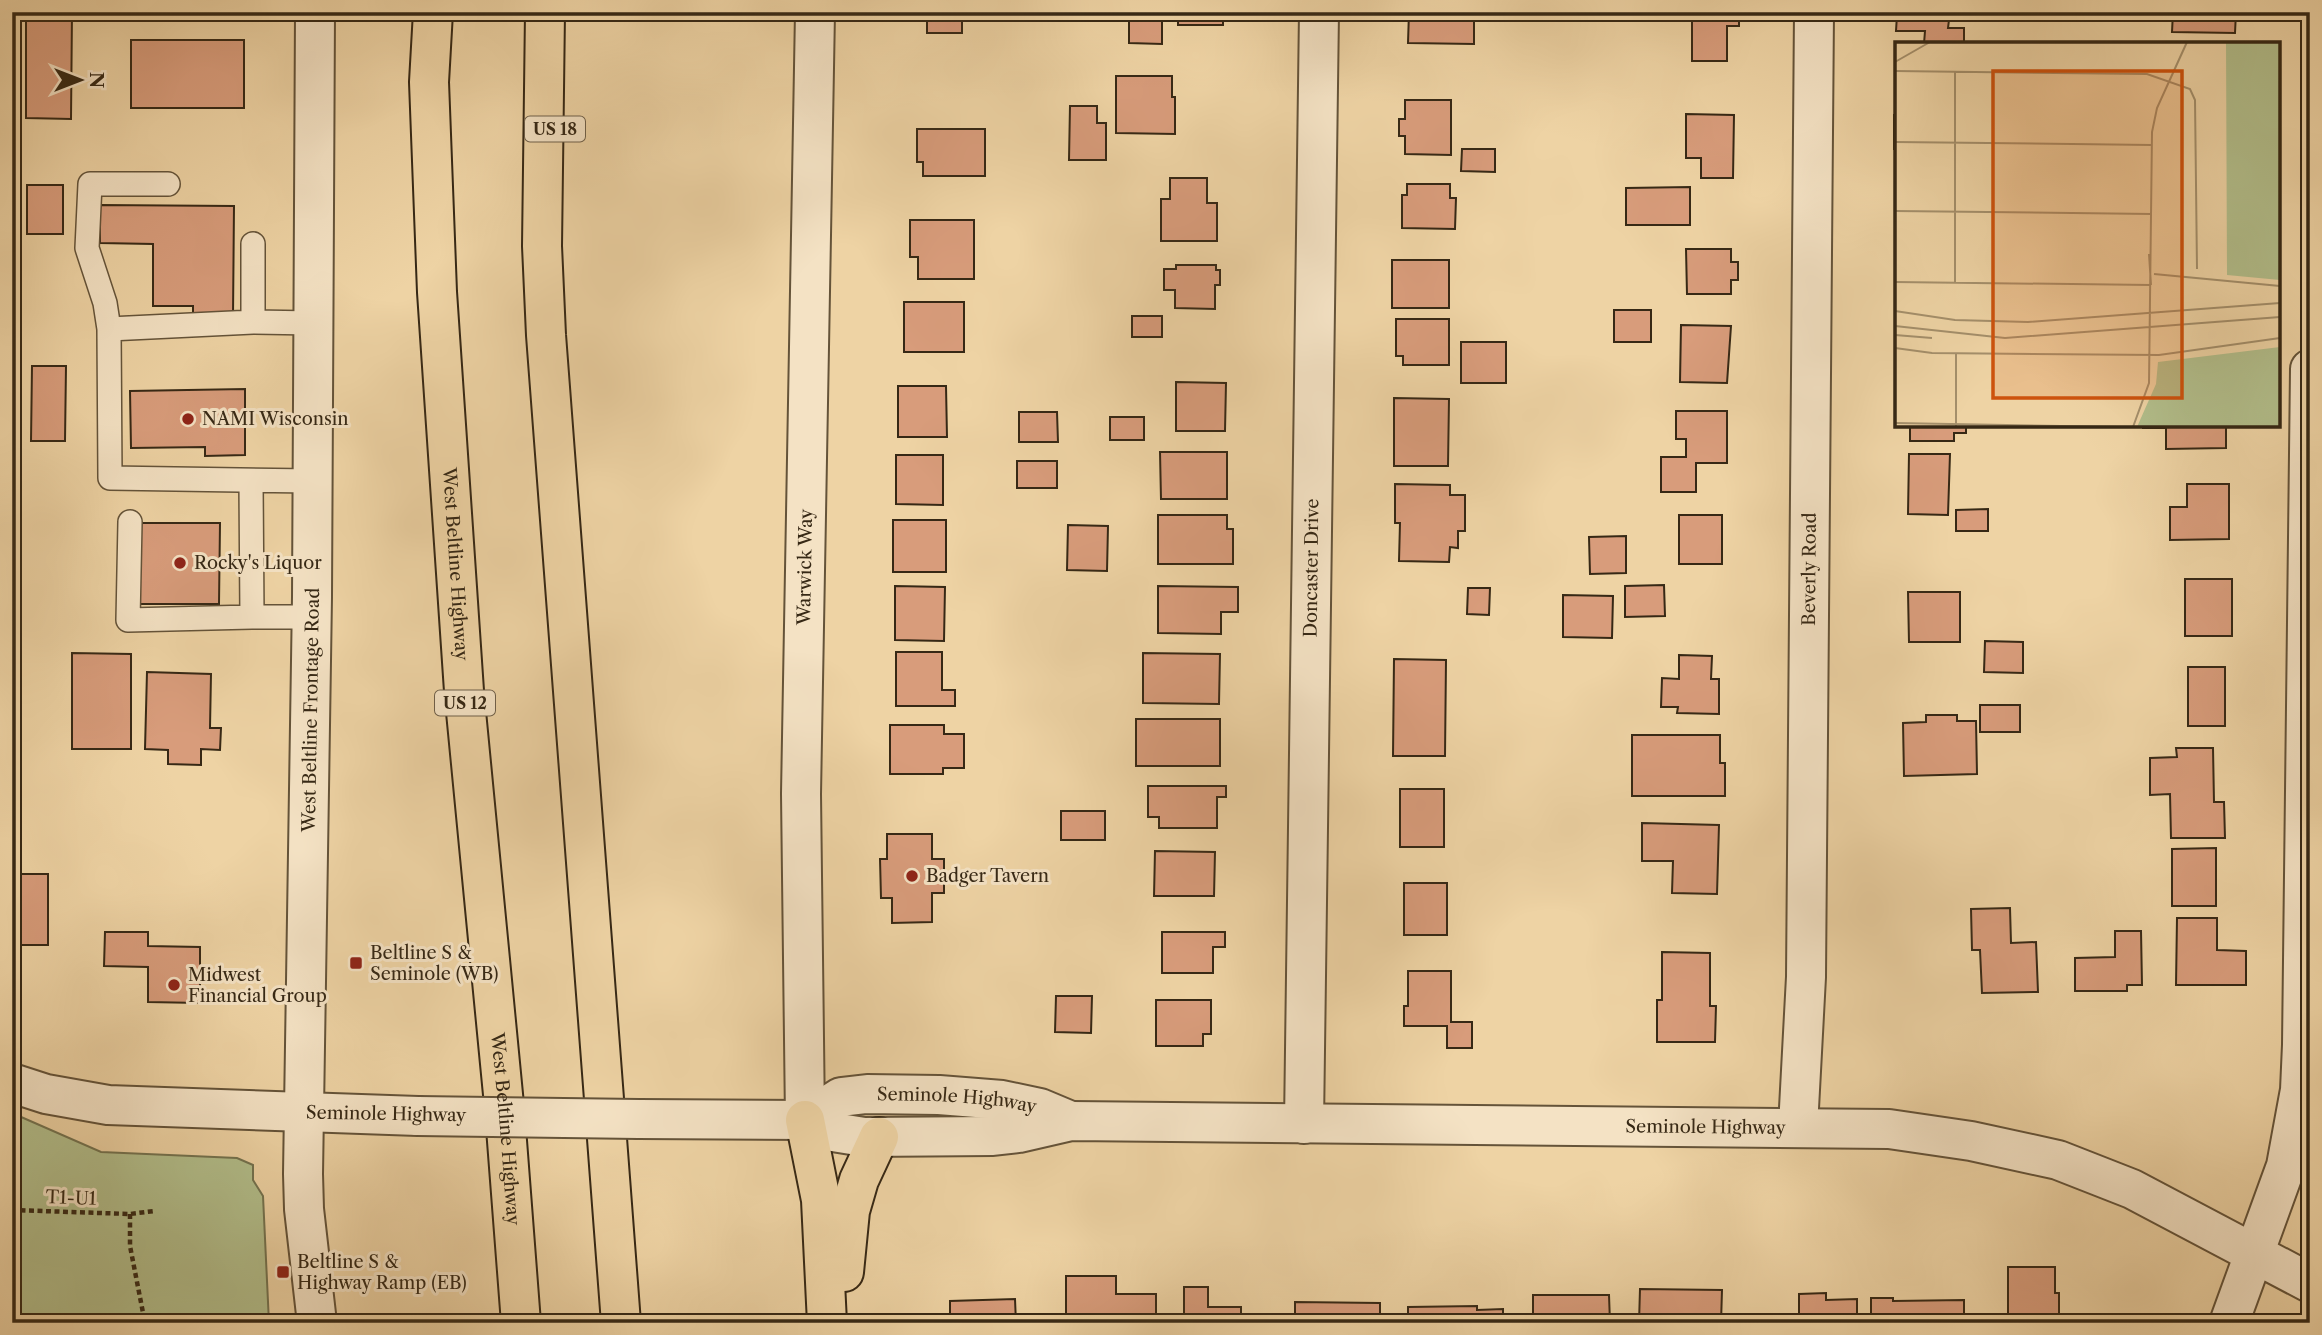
<svg xmlns="http://www.w3.org/2000/svg" width="2322" height="1335" font-family="'Libre Caslon Text',serif">
<style>
.green{fill:#b2be8b;stroke:#747350;stroke-width:2}
.building{fill:#d89c7b;stroke:#362815;stroke-width:2}
.lines{fill:none;stroke-linecap:round;stroke-linejoin:round}
.service-casing{stroke:#645339;stroke-width:26}
.minor-casing{stroke:#645339;stroke-width:42}
.tertiary-casing{stroke:#645339;stroke-width:42}
.motorway-casing{stroke:#362815;stroke-width:42}
.path{stroke:#362815;stroke-width:4.5;stroke-dasharray:5 3.5;stroke-linecap:butt}
.service{stroke:#f4e2c4;stroke-width:23}
.minor{stroke:#f4e2c4;stroke-width:38}
.tertiary{stroke:#f4e2c4;stroke-width:38}
.motorway{stroke:#eed3a4;stroke-width:38}
.tertiary-bridge-casing{stroke:#645339;stroke-width:42;stroke-linecap:butt}
.tertiary-bridge{stroke:#f4e2c4;stroke-width:38}
.poi-dot{fill:#8f2418;stroke:#f4e2c4;stroke-width:2.5}
.labels{text-anchor:middle;dominant-baseline:central;stroke-width:6;stroke-linejoin:round;paint-order:stroke}
.shield{fill:#f4e2c4;stroke:#6f604a;stroke-width:2}
.shield-label{font-size:16px;font-weight:bold;fill:#362815}
.poi-label{font-size:18px;fill:#362815;stroke:#f4e2c4;text-anchor:start}
.street-label{font-size:18px;fill:#362815;stroke:#f4e2c4}
.inset-road{fill:none;stroke:#a48f6b;stroke-width:2}
.view{fill:#cd520d;fill-opacity:0.15;stroke:#cd520d;stroke-width:3.5}
.inset-edge{fill:none;stroke:#362815;stroke-width:3.5}
</style>
<rect width="100%" height="100%" fill="#eed3a4"/>
<filter id="stains"><feTurbulence type="fractalNoise" baseFrequency=".00286" numOctaves="4"/><feColorMatrix values="0 0 0 0 .2 0 0 0 0 .09 0 0 0 0 .02 0 0 0 .5 -.17"/></filter>
<radialGradient id="worn" r=".72"><stop offset=".6" stop-color="#630" stop-opacity="0"/><stop offset="1" stop-color="#630" stop-opacity=".3"/></radialGradient>
<path class="green" d="M12,1113L101,1152L237,1158L253,1165V1180L263,1196L269,1323H12Z"/>
<path class="building" d="M26,12H72L71,119L26,118Z
M927,12H962V33H927Z
M1178,12H1223V25H1178Z
M1409,12H1474V44L1408,43Z
M1692,12H1739V26H1727V61H1692Z
M1891,12H1950L1948,28H1964V44H1924L1925,31H1896L1897,15H1891Z
M2173,12H2236L2235,33L2172,32Z
M1129,21H1162V44L1129,43Z
M131,40H244V108H131Z
M1116,76H1172V97H1175V134L1116,133Z
M1405,100H1451V155L1405,154V136H1399V119H1405Z
M1070,106H1097V123H1106V160H1069Z
M1686,114L1734,115L1733,178H1701V158H1686Z
M1894,115H1897V149H1894Z
M917,129H985V176H923V162H917Z
M1462,149H1495V172L1461,171Z
M1170,178H1207V203H1217V241H1161V199H1170Z
M1407,184H1450V198H1456L1455,229L1402,228V195H1407Z
M27,185H63V234H27Z
M1690,187V225H1626V188Z
M100,205L234,206L233,316H193V306H153V244L100,243Z
M910,220H974V279H918V257H910Z
M1686,249H1731V262H1738V280H1731V294H1687Z
M1392,260H1449V308H1392Z
M1176,265H1216V270H1220V285H1215V309L1175,308V290H1164V269H1176Z
M904,302H964V352H904Z
M1614,310H1651V342H1614Z
M1132,316H1162V337H1132Z
M1396,319H1449V365H1403V356H1396Z
M1681,325L1731,326L1727,383L1680,382Z
M1461,342H1506V383H1461Z
M32,366H66L65,441H31Z
M1176,382L1226,383L1225,431H1176Z
M898,386H946L947,437H898Z
M245,389V455L205,456V447L131,448L130,391Z
M1394,398L1449,399L1448,466H1394Z
M1676,411H1727V463H1696V492H1661V457H1686V439H1676Z
M1019,412H1057L1058,442H1019Z
M1110,417H1144V440H1110Z
M1910,425H1966V433H1954V441H1910Z
M2143,425H2226V448L2166,449V428H2143Z
M1160,452H1227V499H1161Z
M1909,454H1950L1948,515L1908,514Z
M896,455H943V505L896,504Z
M1017,461H1057V488H1017Z
M1395,484L1450,485V495H1465V531H1458V548L1450,547L1449,562L1399,561L1400,523H1395Z
M2187,484H2229V539L2170,540V507H2187Z
M1988,509V531H1956V510Z
M1158,515H1227V529H1233V564H1158Z
M1679,515H1722V564H1679Z
M893,520H946V572H893Z
M140,523H220L219,604H139Z
M1068,525L1108,526L1107,571L1067,570Z
M1626,536V573L1590,574L1589,537Z
M2185,579H2232V636H2185Z
M1664,585L1665,616L1625,617V586Z
M895,586L945,587L944,641L895,640Z
M1158,586L1238,587V612H1221V634L1158,633Z
M1468,588H1490L1489,615L1467,614Z
M1908,592H1960V642H1909Z
M1563,595L1613,596L1612,638L1563,637Z
M1985,641L2023,642V673L1984,672Z
M896,652H942V690H955V706H896Z
M72,653L131,654V749H72Z
M1143,653L1220,654L1219,704L1143,703Z
M1679,655L1712,656L1711,679H1719V714L1677,713L1678,707H1661L1662,678L1679,679Z
M1394,659L1446,660L1445,756H1393Z
M2188,667H2225V726H2188Z
M147,672L211,674L210,728H221L220,750L201,749V765L168,764V750L145,749Z
M1980,705H2020V732H1980Z
M1926,715H1957V721H1976L1977,774L1904,776L1903,723L1926,722Z
M1136,719H1220V766H1136Z
M890,725H944V734H964V768H943V774H890Z
M1632,735H1720V763H1725V796H1632Z
M2176,748H2213L2214,802H2224L2225,838H2171L2170,794L2150,795V758L2177,757Z
M1148,786H1226V797H1217V828H1159V817H1148Z
M1400,789H1444V847H1400Z
M1061,811H1105V840H1061Z
M1642,823L1719,825L1717,894L1672,893L1673,861H1642Z
M887,834H932V859H944V893H932V922L892,923V898H881L880,859H887Z
M12,835H15V874H48V945H12Z
M2216,848V906H2172V849Z
M1155,851L1215,852L1214,896H1154Z
M1404,883H1447V935H1404Z
M2010,908L2011,943L2036,942L2038,992L1982,993L1980,950H1972L1971,909Z
M2177,918H2217V950L2246,951V985H2176Z
M2115,931H2141L2142,985H2127V991H2075V958L2115,957Z
M105,932H148V946L200,947V1003L148,1002V967L104,966Z
M1162,932H1225V947H1213V973H1162Z
M1662,952L1710,953V1006H1716L1715,1042H1657V1000H1662Z
M1408,971H1451V1022H1472V1048H1447V1026H1404V1006H1408Z
M1056,996H1092L1091,1033L1055,1032Z
M1156,1000H1211V1034H1203V1046H1156Z
M2008,1267H2055V1293H2059V1323H2008Z
M1066,1276H1116V1294H1156V1323H1087V1320H1066Z
M1184,1287H1208V1307H1241V1323H1184Z
M1640,1289L1722,1290L1721,1323H1639Z
M1826,1293V1300L1857,1299V1323H1799V1294Z
M1533,1295H1609L1610,1323H1533Z
M1871,1298H1893V1301L1964,1300V1323H1871Z
M1015,1299L1016,1323H950V1301Z
M1295,1302L1380,1303V1323H1295Z
M1477,1306V1310L1503,1309V1323H1408V1307Z"/>
<g class="lines">
<defs>
<path id="service" d="M168,184H90L87,248L105,303L109,329L253,322L314,323
M253,244V322
M109,329L110,478L313,481
M251,481L252,617H312
M130,522L128,620L252,617"/>
<g id="minor">
<path id="s1" d="M805,1120L801,794L815,12"/>
<path id="s2" d="M1304,1124L1319,12"/>
<path id="s3" d="M1798,1127L1806,977L1814,12"/>
<path d="M2229,1323L2286,1166L2300,1090L2302,1045L2310,369"/>
</g>
<g id="tertiary">
<path d="M315,12L312,597L303,1174L304,1209L317,1323"/>
<path d="M12,1083L46,1094L108,1105L418,1116"/>
<path id="s4" d="M639,1119L805,1120L833,1132L864,1137L993,1136L1019,1133L1071,1121L1889,1129L1971,1141L2058,1160L2132,1189L2310,1283"/>
<path id="s5" d="M805,1120L841,1097L867,1094L939,1095L1002,1100L1040,1108L1071,1121"/>
</g>
<g id="motorway">
<path id="s6" d="M433,12L429,82L437,292L464,691L505,1115L521,1323"/>
<path d="M545,12L542,246L546,335L621,1323"/>
<path d="M805,1120L821,1200L827,1323"/>
<path d="M844,1272L850,1211L859,1180L879,1137"/>
</g>
</defs>
<use href="#service" class="service-casing"/>
<use href="#minor" class="minor-casing"/>
<use href="#tertiary" class="tertiary-casing"/>
<use href="#motorway" class="motorway-casing"/>
<path class="path" d="M12,1210L130,1214L154,1211
M130,1214V1246L145,1323"/>
<use href="#service" class="service"/>
<use href="#minor" class="minor"/>
<use href="#tertiary" class="tertiary"/>
<use href="#motorway" class="motorway"/>
<defs>
<path id="tertiary-bridge" d="M418,1116L639,1119"/>
</defs>
<use href="#tertiary-bridge" class="tertiary-bridge-casing"/>
<use href="#tertiary-bridge" class="tertiary-bridge"/>
</g>
<g class="poi-dot">
<circle cx="188" cy="419" r="7"/>
<circle cx="180" cy="563" r="7"/>
<circle cx="912" cy="876" r="7"/>
<rect x="349" y="956" width="14" height="14" rx="3.5"/>
<circle cx="174" cy="985" r="7"/>
<rect x="276" y="1265" width="14" height="14" rx="3.5"/>
</g>
<g class="labels">
<g class="shield">
<rect x="525" y="116.5" width="60" height="25" rx="5"/>
<rect x="435" y="690.5" width="60" height="25" rx="5"/>
</g>
<g class="shield-label">
<text x="555" y="129">US 18</text>
<text x="465" y="703">US 12</text>
</g>
<g class="poi-label">
<text x="202" y="419">NAMI Wisconsin</text>
<text x="194" y="563">Rocky's Liquor</text>
<text x="926" y="876">Badger Tavern</text>
<text x="370" y="953">Beltline S &amp;<tspan x="370" dy="21">Seminole (WB)</tspan></text>
<text x="188" y="975">Midwest<tspan x="188" dy="21">Financial Group</tspan></text>
<text x="297" y="1262">Beltline S &amp;<tspan x="297" dy="21">Highway Ramp (EB)</tspan></text>
</g>
<g class="street-label">
<text stroke="none"><textPath href="#s6" startOffset="553">West Beltline Highway</textPath></text>
<text stroke="none"><textPath href="#s1" startOffset="553">Warwick Way</textPath></text>
<text stroke="none"><textPath href="#s2" startOffset="556">Doncaster Drive</textPath></text>
<text stroke="none"><textPath href="#s3" startOffset="558">Beverly Road</textPath></text>
<text transform="translate(311 710) rotate(-89)">West Beltline Frontage Road</text>
<text stroke="none"><textPath href="#s5" startOffset="159">Seminole Highway</textPath></text>
<text transform="translate(386 1114) rotate(1)">Seminole Highway</text>
<text stroke="none"><textPath href="#s4" startOffset="1071">Seminole Highway</textPath></text>
<text stroke="none"><textPath href="#s6" startOffset="1120">West Beltline Highway</textPath></text>
<text transform="translate(71 1198) rotate(2)">T1-U1</text>
</g>
</g>
<g transform="translate(1895 42)">
<rect width="385" height="385" fill="#eed3a4"/>
<path d="M331,0H385V238L332,233ZM385,305V385H242L261,342L263,320Z" fill="#b2be8b"/>
<path class="inset-road" d="M0,20L35,0M0,29L252,32L295,47L300,58L302,227M60,30V241M0,100L257,103M0,169L257,172M254,212L256,243M259,232L385,244M0,240L256,243M0,269L60,278L133,280L385,261M0,284L110,296L385,275M0,293L37,296M0,306L37,311L264,313L385,296M61,311V385M0,381L223,385M238,385L254,341L257,90L262,66L292,0"/>
<path class="view" d="M98,29H287V356H98Z"/>
<rect width="385" height="385" class="inset-edge"/>
</g>
<rect width="2322" height="1335" fill="none" stroke="#eed3a4" stroke-width="42"/>
<rect x="14" y="14" width="2294" height="1307" fill="none" stroke="#362815" stroke-width="3.5"/>
<rect x="21" y="21" width="2280" height="1293" fill="none" stroke="#362815" stroke-width="2"/>
<g transform="translate(80 80) rotate(90)" stroke="#f4e2c4" stroke-width="5" paint-order="stroke">
<path d="M0-5L12 26L0 18L-12 26Z" fill="#362815"/>
<text y="-10" font-size="19" font-weight="bold" text-anchor="middle" fill="#362815">N</text>
</g>
<rect width="100%" height="100%" filter="url(#stains)"/>
<rect width="100%" height="100%" fill="url(#worn)"/>
</svg>
